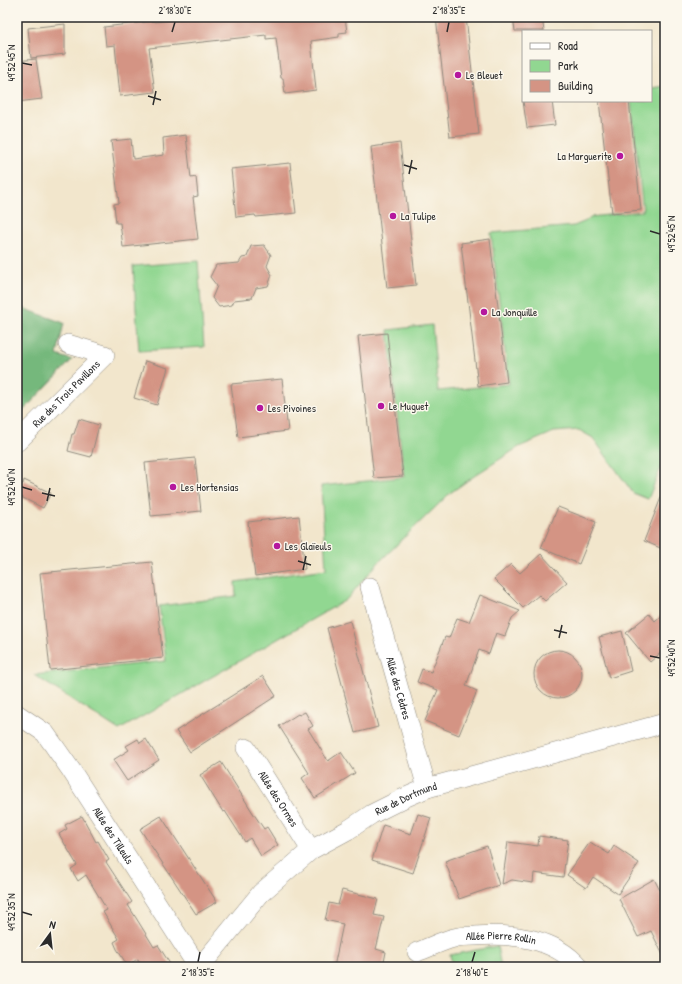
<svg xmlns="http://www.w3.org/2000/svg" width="682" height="984" font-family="'Patrick Hand',sans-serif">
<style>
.green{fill:#91d791;stroke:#5e815e}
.forest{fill:#74b87b;stroke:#507253}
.building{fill:#d49484}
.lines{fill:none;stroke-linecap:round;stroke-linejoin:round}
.minor-casing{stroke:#8e887c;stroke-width:20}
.minor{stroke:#fff;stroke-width:19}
.ticks{fill:none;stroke:#2b2b2b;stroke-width:1.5}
.poi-dot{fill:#b5179e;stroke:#fbf7ec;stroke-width:1.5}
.labels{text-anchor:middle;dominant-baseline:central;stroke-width:3;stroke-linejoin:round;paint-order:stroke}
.poi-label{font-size:11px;fill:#2b2b2b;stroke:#fbf7ec;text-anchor:start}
.street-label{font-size:11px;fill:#2b2b2b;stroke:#fbf7ec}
.neatline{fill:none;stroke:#2b2b2b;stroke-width:1.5}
.ticks-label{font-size:10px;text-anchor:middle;fill:#2b2b2b}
</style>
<rect width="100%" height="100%" fill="#fbf7ec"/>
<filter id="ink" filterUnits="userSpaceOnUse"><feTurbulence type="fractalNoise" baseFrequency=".025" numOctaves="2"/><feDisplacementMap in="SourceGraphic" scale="8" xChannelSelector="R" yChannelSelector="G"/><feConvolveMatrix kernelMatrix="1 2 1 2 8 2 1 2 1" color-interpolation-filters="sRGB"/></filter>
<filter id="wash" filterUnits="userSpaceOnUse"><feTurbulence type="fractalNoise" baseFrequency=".012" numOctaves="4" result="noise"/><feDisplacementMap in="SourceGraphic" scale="16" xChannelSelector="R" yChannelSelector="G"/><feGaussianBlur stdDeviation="0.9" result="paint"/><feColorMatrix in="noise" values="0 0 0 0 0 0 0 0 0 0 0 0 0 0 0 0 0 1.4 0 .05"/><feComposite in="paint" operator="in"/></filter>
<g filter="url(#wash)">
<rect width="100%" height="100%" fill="#f2e6cc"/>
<path class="green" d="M665,86V458L648,499L633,493L593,438L579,430L554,432L519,447L480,472L450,493L378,563L346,600L119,730L34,675L166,661L159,606L236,596L235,582L326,569L321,486L404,477L388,330L432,325L438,391L509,384L491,233L574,226L586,221L590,217L643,211L631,101H651V88Z
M198,261L204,347L139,351L133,266Z
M497,946L501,967H453L450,955Z"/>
<path class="forest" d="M17,306L64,323L57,355L72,360L17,417Z"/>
<g id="blocks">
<path class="building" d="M219,17H345L347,32L339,33V37L311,41L316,90L285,94L283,78H281L276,38L266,39V35L149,48L155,92L120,96L115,45L106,46L104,27L154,21V22L192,18V19Z
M436,17H466L479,134L450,137Z
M513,17H542L544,31H515Z
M65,24V54L31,58L28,28Z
M36,59L42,99L17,102V61Z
M523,101H552L555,125L527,128Z
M599,101H629L641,210L612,213Z
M186,135L191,178L196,177L198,196L193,197L198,239L123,247L120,223H116L114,204L119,203L111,141L131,139L133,159L164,155L163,138Z
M400,143L416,285L387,288L371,147Z
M290,163L296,213L256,217L255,215L236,217L231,169Z
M490,239L507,382L478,386L461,243Z
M264,245L271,255L267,266L272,275L268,286L256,288L252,298L234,300L232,305L219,307L212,298L217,286L210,277L216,265L239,263L242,258L247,257L251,246Z
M387,333L403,476L374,478L358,336Z
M145,361L168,368L157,405L134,398Z
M282,379L288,431L238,437L231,384Z
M79,419L99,425L91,457L68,451L72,434H74Z
M195,458L201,511L151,516L145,463Z
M24,480L51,493L43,508L17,495V483L23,484Z
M664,490H665V550L644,541Z
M558,507L596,522L579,564L541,548Z
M299,516L305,569L255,576L248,522Z
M541,554L567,582L545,601L539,595L523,608L494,579L511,564L520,573Z
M152,562L163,658L50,670L40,573Z
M480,595L520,611L512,618L505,636L496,633L489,654L479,650L466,686L477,691L459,735L425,721L438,690L417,682L422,669L431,672L445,637L449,638L457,618L469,622Z
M665,612V649L650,662L626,633L649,614L655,621Z
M350,621L378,727L355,733L327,628Z
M622,631L631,671L609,678L599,637Z
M534 674a24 24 0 1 1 48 0a24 24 0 1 1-48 0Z
M263,676L276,696L190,752L176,731Z
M305,712L313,726L308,729L328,761L341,752L355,773L315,798L302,778L309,773L279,726L298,714L299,715Z
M138,739L140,743L146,739L159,760L127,781L113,760L129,750L126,746Z
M221,762L253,813L264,829L267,827L278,845L261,856L250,838L245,842L225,811L223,812L200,775Z
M418,814L431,818L413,873L372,860L383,825L411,834Z
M82,816L96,842L98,841L109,860L106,862L132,902L128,905L154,947L158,945L172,967H143L138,959L127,965L117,949L114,942L119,939L103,912L107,910L86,875L78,881L71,869L77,865L59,834L67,829L65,825Z
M161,816L217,902L196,914L140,829Z
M539,836L568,840L563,877L534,873L533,883L512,880L502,884L508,842L538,846Z
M590,842L609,854L614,846L639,863L618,894L593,877L586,888L567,875Z
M487,846L499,885L459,899L445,861Z
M654,879L665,900V959L651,931L638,937L619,899Z
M342,890L378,899L374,915L384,917L376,949L386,952L383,967H334L343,924L325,920L329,903L338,905Z"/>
</g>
</g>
<g filter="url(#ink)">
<use href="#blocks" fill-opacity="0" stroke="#8e887c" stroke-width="1"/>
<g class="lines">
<defs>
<g id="minor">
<path id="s1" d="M17,442L105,355L68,344"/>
<path id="s2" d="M370,587L427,788"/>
<path id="s3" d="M17,714L45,733L71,770L198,967"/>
<path id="s4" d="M246,748L311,850"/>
<path id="s5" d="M417,952C429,948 441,941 454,938C460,936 468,936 475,936C511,933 555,938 579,967"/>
<path id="s6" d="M200,967L261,893L311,850L348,830L372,814L404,798L427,788L665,723"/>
</g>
</defs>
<use href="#minor" class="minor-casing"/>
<use href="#minor" class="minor"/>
</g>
</g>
<path class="ticks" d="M172,32L175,22M447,32L449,22M22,63L32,65M148,96L161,100M153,105L156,91M404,165L417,169M409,174L412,160M650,231L660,234M22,487L32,490M42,493L55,496M47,501L50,488M298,561L311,565M303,570L306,556M554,630L567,633M559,638L562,625M650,656L660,658M22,912L32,915M198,962L200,952M472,962L475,952"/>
<g class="poi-dot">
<circle cx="458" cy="75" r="4"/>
<circle cx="620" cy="156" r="4"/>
<circle cx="393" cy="216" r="4"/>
<circle cx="484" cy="312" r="4"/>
<circle cx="381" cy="406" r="4"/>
<circle cx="260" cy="408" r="4"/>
<circle cx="173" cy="487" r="4"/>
<circle cx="277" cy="546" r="4"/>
</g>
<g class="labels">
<g class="poi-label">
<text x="466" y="75">Le Bleuet</text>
<text x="612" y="156" text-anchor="end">La Marguerite</text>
<text x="401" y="216">La Tulipe</text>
<text x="492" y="312">La Jonquille</text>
<text x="389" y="406">Le Muguet</text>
<text x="268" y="408">Les Pivoines</text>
<text x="181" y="487">Les Hortensias</text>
<text x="285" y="546">Les Glaïeuls</text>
</g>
<g class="street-label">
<text stroke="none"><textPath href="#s1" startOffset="69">Rue des Trois Pavillons</textPath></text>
<text stroke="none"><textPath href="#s2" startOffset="105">Allée des Cèdres</textPath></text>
<text stroke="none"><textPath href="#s4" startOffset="60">Allée des Ormes</textPath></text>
<text stroke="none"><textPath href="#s6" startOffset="270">Rue de Dortmund</textPath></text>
<text stroke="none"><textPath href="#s3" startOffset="157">Allée des Tilleuls</textPath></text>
<text stroke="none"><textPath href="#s5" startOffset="87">Allée Pierre Rollin</textPath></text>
</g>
</g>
<rect width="682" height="984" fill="none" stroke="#fbf7ec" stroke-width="44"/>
<rect x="522" y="30" width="130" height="72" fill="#fbf7ec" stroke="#a8a59f"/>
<rect x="530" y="43" width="20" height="6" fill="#ffffff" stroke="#a8a59f"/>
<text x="558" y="50" font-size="12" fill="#2b2b2b">Road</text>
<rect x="530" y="60" width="20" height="12" fill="#91d791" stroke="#a8a59f"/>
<text x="558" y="70" font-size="12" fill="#2b2b2b">Park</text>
<rect x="530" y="80" width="20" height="12" fill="#d49484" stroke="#a8a59f"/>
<text x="558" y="90" font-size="12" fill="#2b2b2b">Building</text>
<g transform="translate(50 934) rotate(15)" stroke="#fbf7ec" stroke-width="3" paint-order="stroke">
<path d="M0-3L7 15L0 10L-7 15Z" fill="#2b2b2b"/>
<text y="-6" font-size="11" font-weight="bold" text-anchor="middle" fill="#2b2b2b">N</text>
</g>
<rect x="22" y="22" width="638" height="940" class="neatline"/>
<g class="ticks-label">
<text x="175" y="14">2°18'30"E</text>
<text x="449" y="14">2°18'35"E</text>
<text transform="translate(11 63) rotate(-90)" y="4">49°52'45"N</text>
<text transform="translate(671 234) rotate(-90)" y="4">49°52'45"N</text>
<text transform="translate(11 487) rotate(-90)" y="4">49°52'40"N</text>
<text transform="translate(671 658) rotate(-90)" y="4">49°52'40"N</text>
<text transform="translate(11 912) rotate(-90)" y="4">49°52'35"N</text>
<text x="198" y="976">2°18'35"E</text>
<text x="472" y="976">2°18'40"E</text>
</g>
</svg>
